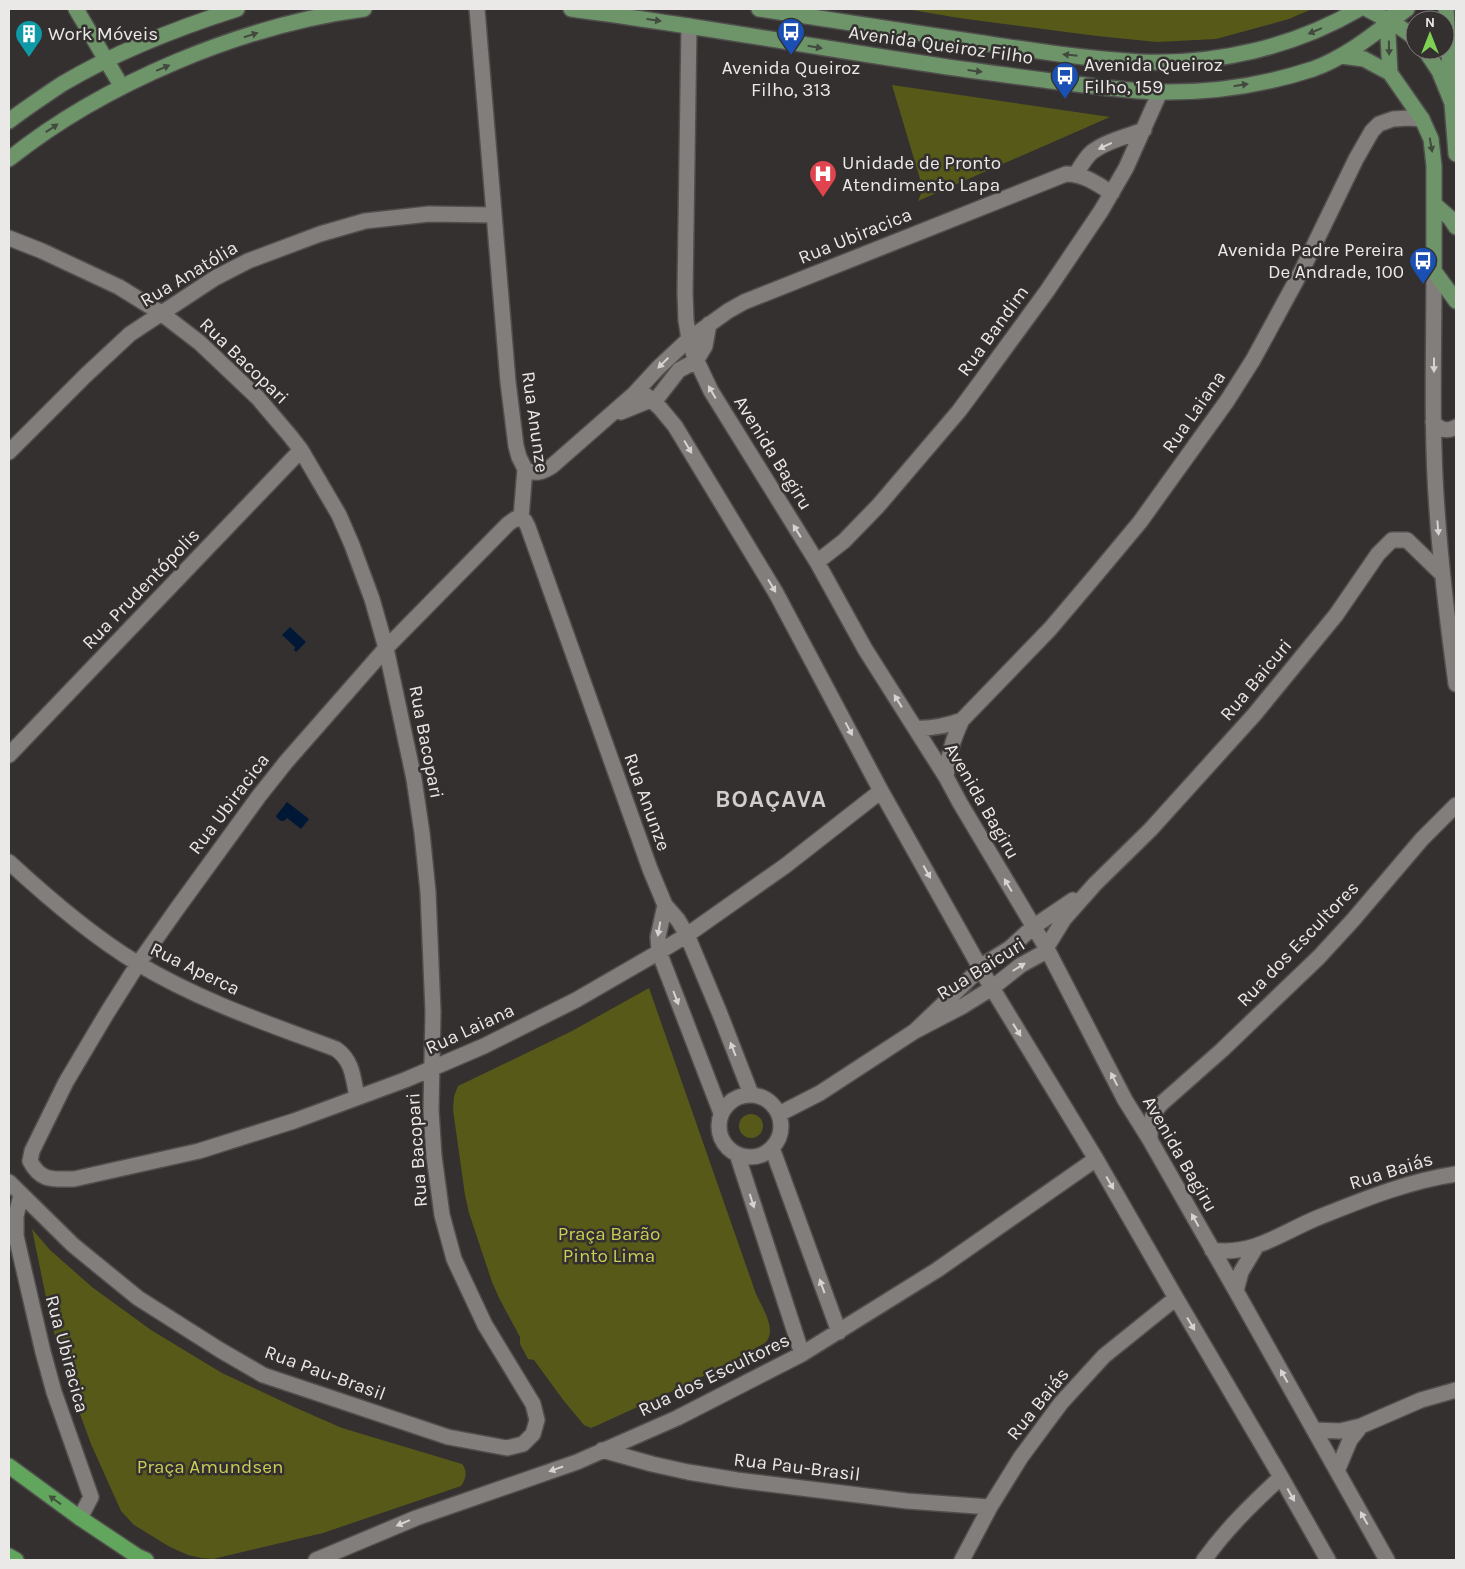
<svg xmlns="http://www.w3.org/2000/svg" width="1465" height="1569" font-family="Karla,sans-serif">
<style>
.green{fill:#575918}
.water{fill:#001836}
.lines{fill:none;stroke-linecap:round;stroke-linejoin:round}
.minor-casing{stroke:#504e4d;stroke-width:18}
.major-casing{stroke:#504e4d;stroke-width:18}
.highway-casing{stroke:#504e4d;stroke-width:18}
.minor{stroke:#817e7c;stroke-width:15}
.major{stroke:#6e9569;stroke-width:15}
.highway{stroke:#62a55d;stroke-width:15}
.oneway{fill:#42493e}
.oneway2{fill:#d6d4d2}
.oneway3{fill:#41533d}
.labels{text-anchor:middle;dominant-baseline:central;stroke-width:5;stroke-linejoin:round;paint-order:stroke}
.poi-label{font-size:19px;fill:#ebe9e8;stroke:#33302f;text-anchor:start}
.street-label{font-size:19px;fill:#ebe9e8;stroke:#33302f}
.park-label{font-size:19px;fill:#cace54;stroke:#33302f}
.district-label{font-size:24px;font-weight:bold;letter-spacing:1px;fill:#d1cecc;stroke:#33302f}
</style>
<rect width="100%" height="100%" fill="#33302f"/>
<path class="green" d="M906,9H1312L1289,19L1216,39L1157,42L1097,36L959,18Z
M892,85L1110,117L918,201L923,189Z
M649,988L756,1294C762,1307 778,1331 765,1343L694,1381L596,1426L591,1428L584,1425L564,1401L534,1360L528,1359L520,1344V1337L499,1298L492,1282L469,1213L465,1195L453,1110L454,1096L458,1086L572,1031Z
M739 1126a12 12 0 1 1 24 0a12 12 0 1 1-24 0Z
M32,1229L50,1250L92,1287L151,1330L222,1373L294,1407L342,1428L462,1464C468,1471 466,1479 461,1486L323,1533L213,1559L201,1558L188,1555L170,1547L134,1525L121,1511L91,1444L65,1373L50,1317Z"/>
<path class="water" d="M290,627L306,642L296,652L294,650L295,647L282,635Z
M287,802L309,819L301,829L287,818L284,821H281L277,818L276,816Z"/>
<g class="lines">
<defs>
<path id="minor" d="M477,9L508,382L516,446L519,457L525,469L521,518L525,521L528,527L650,869L665,905L678,920L687,935L720,1014L751,1094
M689,26L685,292L686,320L689,339L694,355L711,391L817,562L865,649L946,777L960,803L1047,949L1125,1100L1150,1140L1236,1291L1387,1560
M1076,174C1081,166 1085,158 1092,152C1106,141 1128,136 1144,130
M9,238L42,251L119,287L161,313L200,343L258,398L291,437L301,450L339,515L352,545L372,599L386,648L414,779L422,833L428,892L433,1012L431,1110L434,1156L442,1215L454,1259L485,1325L533,1404L537,1420L533,1434L523,1444L507,1448L448,1437L263,1375L220,1350L138,1298L73,1245L9,1182
M1434,271C1434,351 1431,431 1437,510C1441,568 1448,626 1456,684
M639,389L660,408L675,426L776,593L881,791L986,978L1096,1159L1176,1298L1281,1477L1328,1560
M621,412L658,397L679,370L696,361L705,346L709,324
M1433,422C1440,430 1447,432 1456,427
M9,452L86,375L130,334L215,278L248,261L320,234L365,221L429,214L494,215
M525,469C535,475 543,472 552,466L633,395L658,368L689,339L728,311L744,302L1066,174C1084,174 1097,184 1112,193
M521,518L515,519L508,524L386,648L286,762L259,796L179,906L138,964L107,1013L66,1082L32,1151L30,1161C41,1182 53,1179 74,1179L199,1151L294,1121L405,1080L484,1046L576,1000L659,952L687,935L785,866L881,791
M817,562L844,541L878,506L959,411L979,384L1047,291L1101,211L1126,168L1160,92
M915,728C932,729 946,726 962,720
M9,755L301,450
M946,777C949,754 952,741 962,720L1050,629L1095,576L1140,522L1227,401L1253,360L1302,270L1356,159L1372,131L1379,124L1393,119L1409,118L1422,119
M9,862C48,898 92,936 137,963C200,1001 269,1024 336,1049C353,1061 353,1078 357,1097
M665,905L658,937L659,952L721,1113
M915,1031L963,1006L992,988L1021,965L1043,953L1064,919L1095,884L1151,829L1254,715L1336,615L1378,554L1392,540H1407L1442,574
M719 1126a31 31 0 1 1 62 0a31 31 0 1 1-62 0Z
M779,1114L820,1093L915,1031L986,963L1010,948L1033,927L1073,900
M1150,1140C1150,1124 1150,1116 1161,1104L1222,1050L1319,957L1353,920L1422,839L1456,805
M772,1148L839,1332
M737,1154L802,1354
M21,1195L16,1216V1236L43,1352L54,1392L91,1497L80,1518
M1212,1250C1253,1256 1281,1233 1317,1218C1362,1200 1408,1181 1456,1174
M1236,1291L1241,1272L1256,1247
M1314,1430L1340,1431L1361,1426L1421,1400L1456,1390
M602,1450L652,1464L688,1472L737,1480L907,1501L990,1507
M1337,1471L1350,1440L1361,1426
M316,1560L416,1518L577,1462L677,1418L802,1354L937,1270L1096,1159
M962,1560L990,1507L1021,1457L1061,1403L1104,1356L1176,1298
M1204,1560C1227,1528 1252,1504 1281,1477"/>
<path id="major" d="M76,9L122,87
M571,9C693,25 814,47 935,65C974,71 1013,76 1051,81C1087,85 1123,91 1159,92C1210,93 1264,85 1313,69C1349,56 1377,31 1407,9
M759,9C831,20 903,31 976,42C1030,50 1086,59 1141,62C1216,65 1294,47 1359,9
M1367,9C1383,18 1402,26 1415,39
M1446,9L1451,89
M1390,17L1388,35L1390,73L1422,119L1431,139L1434,166V271L1456,301
M1425,50L1439,71L1452,103L1456,154
M1341,56L1364,59L1390,73
M9,121C26,108 44,96 62,84C116,52 177,28 237,9
M9,159C104,83 243,25 364,9
M1434,204L1450,218L1456,227"/>
<path id="highway" d="M9,1466L80,1518L137,1556L146,1560
M9,1556L16,1560"/>
</defs>
<use href="#minor" class="minor-casing"/>
<use href="#major" class="major-casing"/>
<use href="#highway" class="highway-casing"/>
<use href="#minor" class="minor"/>
<use href="#major" class="major"/>
<use href="#highway" class="highway"/>
</g>
<defs><path id="oneway-solid" d="M-6-.8H1V-3.2L6.5 0L1 3.2V.8H-6Z" transform="scale(1.25)"/></defs>
<g class="oneway">
<use href="#oneway-solid" transform="translate(654 20) rotate(8)"/>
<use href="#oneway-solid" transform="translate(1315 31) rotate(157)"/>
<use href="#oneway-solid" transform="translate(251 35) rotate(-17)"/>
<use href="#oneway-solid" transform="translate(815 47) rotate(10)"/>
<use href="#oneway-solid" transform="translate(1389 48) rotate(89)"/>
<use href="#oneway-solid" transform="translate(1070 55) rotate(-174)"/>
<use href="#oneway-solid" transform="translate(163 68) rotate(-23)"/>
<use href="#oneway-solid" transform="translate(975 71) rotate(7)"/>
<use href="#oneway-solid" transform="translate(1241 85) rotate(-9)"/>
<use href="#oneway-solid" transform="translate(52 128) rotate(-34)"/>
<use href="#oneway-solid" transform="translate(1431 145) rotate(80)"/>
</g>
<g class="oneway2">
<use href="#oneway-solid" transform="translate(1105 146) rotate(155)"/>
<use href="#oneway-solid" transform="translate(663 363) rotate(136)"/>
<use href="#oneway-solid" transform="translate(1434 365) rotate(90)"/>
<use href="#oneway-solid" transform="translate(712 392) rotate(-120)"/>
<use href="#oneway-solid" transform="translate(688 447) rotate(59)"/>
<use href="#oneway-solid" transform="translate(1438 528) rotate(85)"/>
<use href="#oneway-solid" transform="translate(797 531) rotate(-122)"/>
<use href="#oneway-solid" transform="translate(772 586) rotate(59)"/>
<use href="#oneway-solid" transform="translate(898 701) rotate(-122)"/>
<use href="#oneway-solid" transform="translate(849 729) rotate(62)"/>
<use href="#oneway-solid" transform="translate(927 872) rotate(61)"/>
<use href="#oneway-solid" transform="translate(1008 885) rotate(-121)"/>
<use href="#oneway-solid" transform="translate(659 929) rotate(100)"/>
<use href="#oneway-solid" transform="translate(1019 967) rotate(-32)"/>
<use href="#oneway-solid" transform="translate(676 998) rotate(69)"/>
<use href="#oneway-solid" transform="translate(1017 1030) rotate(58)"/>
<use href="#oneway-solid" transform="translate(733 1049) rotate(-111)"/>
<use href="#oneway-solid" transform="translate(1114 1079) rotate(-117)"/>
<use href="#oneway-solid" transform="translate(1110 1183) rotate(60)"/>
<use href="#oneway-solid" transform="translate(752 1201) rotate(72)"/>
<use href="#oneway-solid" transform="translate(1195 1220) rotate(-119)"/>
<use href="#oneway-solid" transform="translate(822 1286) rotate(-110)"/>
<use href="#oneway-solid" transform="translate(1191 1324) rotate(59)"/>
<use href="#oneway-solid" transform="translate(1284 1376) rotate(-119)"/>
<use href="#oneway-solid" transform="translate(556 1469) rotate(161)"/>
<use href="#oneway-solid" transform="translate(1291 1495) rotate(61)"/>
<use href="#oneway-solid" transform="translate(1364 1518) rotate(-119)"/>
<use href="#oneway-solid" transform="translate(403 1523) rotate(157)"/>
</g>
<use class="oneway3" href="#oneway-solid" transform="translate(55 1500) rotate(-144)"/>
<defs>
<symbol id="bus-pin" viewBox="-11 -11 22 30"><path d="M0 17L-7.5 6A9.5 9.5 0 1 1 7.5 6Z" fill="#1a4fb4" stroke="#33302f"/><path d="M-5-6H5V4H4V6H2V4H-2V6H-4V4H-5ZM-3.5-4V0h7V-4ZM-3.5 1.2v1.5H-2V1.2ZM2 1.2v1.5H3.5V1.2Z" fill="#fff"/></symbol>
<symbol id="building-pin" viewBox="-11 -11 22 30"><path d="M0 17L-7.5 6A9.5 9.5 0 1 1 7.5 6Z" fill="#0f9aa8" stroke="#33302f"/><path d="M-4-6H4V6H1V3H-1V6H-4ZM-2.5-4.3h1.7v1.8h-1.7ZM.8-4.3h1.7v1.8H.8ZM-2.5-1h1.7V.8h-1.7ZM.8-1h1.7V.8H.8Z" fill="#fff"/></symbol>
<symbol id="hospital-pin" viewBox="-11 -11 22 30"><path d="M0 17L-7.5 6A9.5 9.5 0 1 1 7.5 6Z" fill="#e0444e" stroke="#33302f"/><path d="M-5-5h3v3.5h4V-5h3V5h-3V1.5h-4V5h-3Z" fill="#fff"/></symbol>
</defs>
<g fill-rule="evenodd">
<use href="#bus-pin" x="775" y="16" width="32" height="43"/>
<use href="#building-pin" x="13" y="18" width="32" height="43"/>
<use href="#bus-pin" x="1049" y="60" width="32" height="43"/>
<use href="#hospital-pin" x="807" y="158" width="32" height="43"/>
<use href="#bus-pin" x="1407" y="245" width="32" height="43"/>
</g>
<g class="labels">
<g class="poi-label">
<text x="48" y="34">Work Móveis</text>
<text x="1084" y="65">Avenida Queiroz<tspan x="1084" dy="22">Filho, 159</tspan></text>
<text x="791" y="68" text-anchor="middle">Avenida Queiroz<tspan x="791" dy="22">Filho, 313</tspan></text>
<text x="842" y="163">Unidade de Pronto<tspan x="842" dy="22">Atendimento Lapa</tspan></text>
<text x="1404" y="250" text-anchor="end">Avenida Padre Pereira<tspan x="1404" dy="22">De Andrade, 100</tspan></text>
</g>
<g class="street-label">
<text transform="translate(941 45) rotate(8)">Avenida Queiroz Filho</text>
<text transform="translate(855 236) rotate(-22)">Rua Ubiracica</text>
<text transform="translate(189 274) rotate(-31)">Rua Anatólia</text>
<text transform="translate(993 331) rotate(-54)">Rua Bandim</text>
<text transform="translate(244 361) rotate(44)">Rua Bacopari</text>
<text transform="translate(1194 412) rotate(-55)">Rua Laiana</text>
<text transform="translate(535 422) rotate(82)">Rua Anunze</text>
<text transform="translate(773 453) rotate(58)">Avenida Bagiru</text>
<text transform="translate(141 589) rotate(-46)">Rua Prudentópolis</text>
<text transform="translate(1256 680) rotate(-50)">Rua Baicuri</text>
<text transform="translate(426 742) rotate(79)">Rua Bacopari</text>
<text transform="translate(982 801) rotate(60)">Avenida Bagiru</text>
<text transform="translate(647 802) rotate(70)">Rua Anunze</text>
<text transform="translate(229 804) rotate(-53)">Rua Ubiracica</text>
<text transform="translate(1298 944) rotate(-46)">Rua dos Escultores</text>
<text transform="translate(195 969) rotate(26)">Rua Aperca</text>
<text transform="translate(981 969) rotate(-32)">Rua Baicuri</text>
<text transform="translate(470 1029) rotate(-25)">Rua Laiana</text>
<text transform="translate(417 1150) rotate(-94)">Rua Bacopari</text>
<text transform="translate(1180 1154) rotate(60)">Avenida Bagiru</text>
<text transform="translate(1391 1171) rotate(-17)">Rua Baiás</text>
<text transform="translate(67 1354) rotate(75)">Rua Ubiracica</text>
<text transform="translate(325 1373) rotate(20)">Rua Pau-Brasil</text>
<text transform="translate(714 1375) rotate(-26)">Rua dos Escultores</text>
<text transform="translate(1038 1404) rotate(-51)">Rua Baiás</text>
<text transform="translate(797 1467) rotate(7)">Rua Pau-Brasil</text>
</g>
<g class="park-label">
<text x="609" y="1234">Praça Barão<tspan x="609" dy="22">Pinto Lima</tspan></text>
<text x="210" y="1467">Praça Amundsen</text>
</g>
<g class="district-label">
<text x="771" y="799">BOAÇAVA</text>
</g>
</g>
<rect width="1465" height="1569" fill="none" stroke="#ebe9e8" stroke-width="20"/>
<g transform="translate(1430 35)"><circle r="24" fill="#33302f" stroke="#7d7a79"/>
<path d="M0-4L9 19L0 12L-9 19Z" fill="#7ed153"/>
<text y="-8" font-size="14" font-weight="bold" text-anchor="middle" fill="#ebe9e8">N</text>
</g>
</svg>
